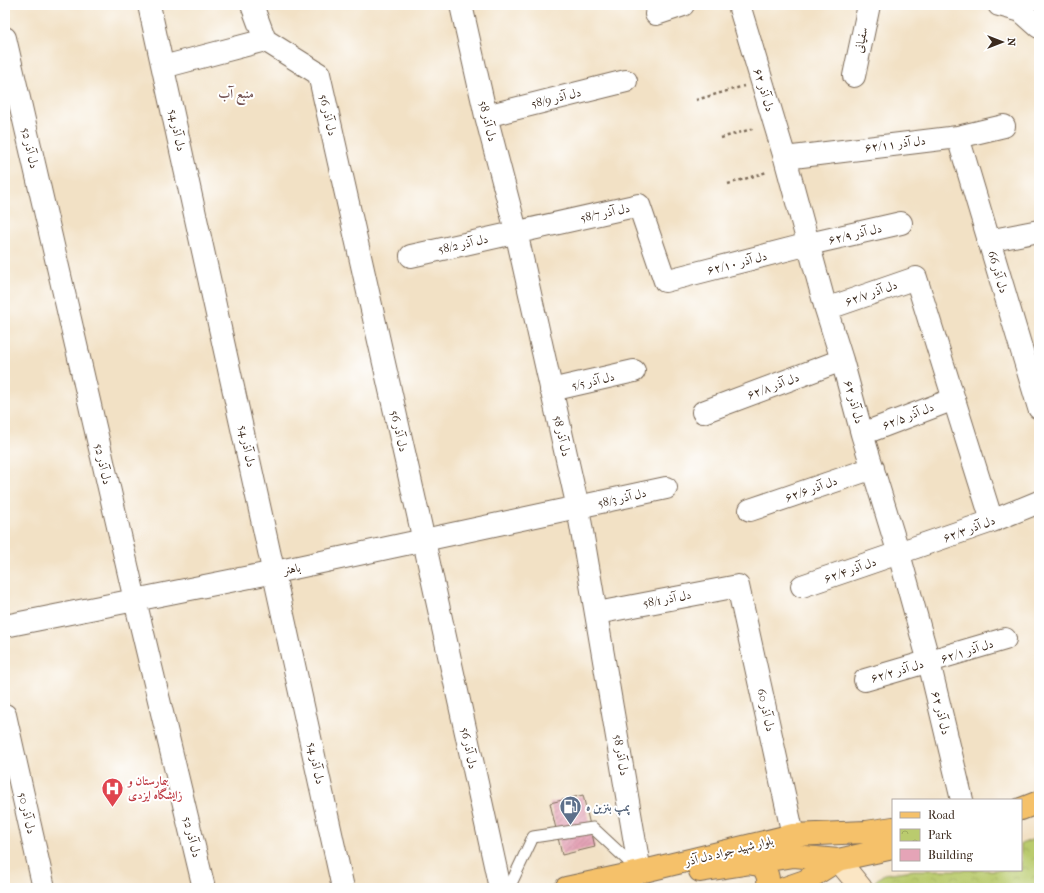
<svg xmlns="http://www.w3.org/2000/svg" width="1044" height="893" font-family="'IM FELL French Canon',Amiri,serif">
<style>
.park{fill:url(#park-crowns);stroke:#7a7a46}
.building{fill:url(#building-hatch)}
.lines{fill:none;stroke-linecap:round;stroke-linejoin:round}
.lane-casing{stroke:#7b6a58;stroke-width:13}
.street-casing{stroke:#7b6a58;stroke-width:24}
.secondary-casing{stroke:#7b6a58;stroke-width:24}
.primary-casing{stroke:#7b6a58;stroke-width:24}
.path{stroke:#7b6a58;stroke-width:2.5;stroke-dasharray:3 3;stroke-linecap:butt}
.lane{stroke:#fff;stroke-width:11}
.street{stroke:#fff;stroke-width:22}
.secondary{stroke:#fbe6c4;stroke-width:22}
.primary{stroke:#f5c16b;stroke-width:22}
.labels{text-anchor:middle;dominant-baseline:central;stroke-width:4;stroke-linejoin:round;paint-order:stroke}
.street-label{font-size:12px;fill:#3b2a1e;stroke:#fff}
.health-label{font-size:12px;font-weight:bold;fill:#be3a42;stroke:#fff;text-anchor:start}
.service-label{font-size:12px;font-weight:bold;fill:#4e5e75;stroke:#fff;text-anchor:start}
.neighbourhood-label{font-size:13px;font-weight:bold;fill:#765554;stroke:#fff}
</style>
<defs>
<pattern id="park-crowns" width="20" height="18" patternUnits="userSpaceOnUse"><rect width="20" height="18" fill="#bacb6e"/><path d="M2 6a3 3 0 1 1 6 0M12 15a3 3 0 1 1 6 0" fill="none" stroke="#a1ae5f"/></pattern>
<pattern id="building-hatch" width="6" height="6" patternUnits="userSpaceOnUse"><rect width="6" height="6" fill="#e5a4b7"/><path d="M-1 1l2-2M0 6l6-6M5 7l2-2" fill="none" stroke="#bb8694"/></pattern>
</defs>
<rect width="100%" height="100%" fill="#fff"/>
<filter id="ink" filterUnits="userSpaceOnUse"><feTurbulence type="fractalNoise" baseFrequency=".025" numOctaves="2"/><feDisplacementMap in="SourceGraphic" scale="8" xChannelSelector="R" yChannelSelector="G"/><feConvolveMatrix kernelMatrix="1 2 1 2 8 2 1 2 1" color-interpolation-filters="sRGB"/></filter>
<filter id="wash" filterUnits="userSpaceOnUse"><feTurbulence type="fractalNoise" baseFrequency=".012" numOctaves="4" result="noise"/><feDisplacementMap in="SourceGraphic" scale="16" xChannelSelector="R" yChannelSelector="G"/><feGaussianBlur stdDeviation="0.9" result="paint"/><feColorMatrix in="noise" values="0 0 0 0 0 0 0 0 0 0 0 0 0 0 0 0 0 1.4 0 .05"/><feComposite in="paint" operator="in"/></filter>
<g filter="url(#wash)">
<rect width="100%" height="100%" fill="#f2e1c5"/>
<path class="park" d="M1039,837V888H875V881L884,874L914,870H1021V844Z"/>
<g id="blocks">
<path class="building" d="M583,795L595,847L562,855L550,803Z"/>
</g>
</g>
<g filter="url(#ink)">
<use href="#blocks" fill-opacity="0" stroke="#7b6a58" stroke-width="1"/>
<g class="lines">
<defs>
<path id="lane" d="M509,888L533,837L593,828L637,869"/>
<path id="street" d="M149,5L343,888
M252,5L265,40L319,74L424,541L500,888
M461,5L486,116L515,227L578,508L640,872
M739,5L785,158L826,309L842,360L862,434L899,554L929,662L962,800
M999,5L1021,11L1039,27
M656,14L683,5
M5,38L135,600L204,888
M163,67L265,40
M854,76L869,5
M486,116L626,81
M958,137L1039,408
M785,158L958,137L1004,126
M988,241L1039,231
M411,256L639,205L665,281L809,244L901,223
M826,309L916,278L992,521
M551,390L634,371
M703,412L842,360
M862,434L954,399
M750,510L873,468
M802,586L992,521L1039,502
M597,613L738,586L793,835
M5,626L275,572L666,488
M865,680L1005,639
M5,715L44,888"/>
<path id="secondary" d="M838,860L861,888"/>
<path id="primary" d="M1021,809L1039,802
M749,863C752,864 756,864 759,865C767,869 770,880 767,888
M700,871L794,856L838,860
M566,888L640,872L793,835L866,832L893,828
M785,888L805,881L838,860L893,848"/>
</defs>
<use href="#lane" class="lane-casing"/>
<use href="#street" class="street-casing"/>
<use href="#secondary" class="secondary-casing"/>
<use href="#primary" class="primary-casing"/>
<path class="path" d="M696,100L744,86
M721,138L755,128
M728,184L767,172"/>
<use href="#lane" class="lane"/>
<use href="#street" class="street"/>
<use href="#secondary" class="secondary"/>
<use href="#primary" class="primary"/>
</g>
</g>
<defs>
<symbol id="hospital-pin" viewBox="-11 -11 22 30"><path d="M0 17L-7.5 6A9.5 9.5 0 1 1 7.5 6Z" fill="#e0444e" stroke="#fff"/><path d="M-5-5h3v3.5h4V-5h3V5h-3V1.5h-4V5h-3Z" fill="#fff"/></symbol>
<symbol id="fuel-pin" viewBox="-11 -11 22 30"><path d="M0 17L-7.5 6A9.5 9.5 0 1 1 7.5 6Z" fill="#5c6f8a" stroke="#fff"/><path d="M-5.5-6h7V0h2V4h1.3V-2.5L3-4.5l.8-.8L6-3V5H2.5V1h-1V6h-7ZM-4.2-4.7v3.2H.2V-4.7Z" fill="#fff"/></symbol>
</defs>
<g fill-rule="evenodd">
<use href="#hospital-pin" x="100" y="776" width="25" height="34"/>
<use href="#fuel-pin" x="558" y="794" width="25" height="34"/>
</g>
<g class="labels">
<g class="street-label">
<text transform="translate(861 40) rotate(-78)">سفیانی</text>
<text transform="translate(764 90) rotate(73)">دل آذر ۶۲</text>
<text transform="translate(556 98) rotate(-14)">دل آذر 58/9</text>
<text transform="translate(328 115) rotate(77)">دل آذر 56</text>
<text transform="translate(488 121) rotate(76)">دل آذر 58</text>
<text transform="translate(177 130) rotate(78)">دل آذر 54</text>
<text transform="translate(895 144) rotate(-7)">دل آذر ۶۲/۱۱</text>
<text transform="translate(30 148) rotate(77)">دل آذر 52</text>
<text transform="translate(605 213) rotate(-12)">دل آذر 58/7</text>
<text transform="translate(855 234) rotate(-13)">دل آذر ۶۲/۹</text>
<text transform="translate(463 244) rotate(-13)">دل آذر 58/2</text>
<text transform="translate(737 263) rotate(-14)">دل آذر ۶۲/۱۰</text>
<text transform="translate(998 272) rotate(73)">دل آذر 66</text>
<text transform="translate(871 293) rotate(-19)">دل آذر ۶۲/۷</text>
<text transform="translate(593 381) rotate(-13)">دل آذر 5/5</text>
<text transform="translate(773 386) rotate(-20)">دل آذر ۶۲/۸</text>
<text transform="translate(854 402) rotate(75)">دل آذر ۶۲</text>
<text transform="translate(908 416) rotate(-21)">دل آذر ۶۲/۵</text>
<text transform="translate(399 431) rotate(77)">دل آذر 56</text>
<text transform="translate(562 436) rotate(77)">دل آذر 58</text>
<text transform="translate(247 446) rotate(78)">دل آذر 54</text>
<text transform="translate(103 464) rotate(77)">دل آذر 52</text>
<text transform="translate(811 489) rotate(-19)">دل آذر ۶۲/۶</text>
<text transform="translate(622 498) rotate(-13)">دل آذر 58/3</text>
<text transform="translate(969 529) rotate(-20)">دل آذر ۶۲/۳</text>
<text transform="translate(292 569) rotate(-12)">باهنر</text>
<text transform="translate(850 570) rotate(-19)">دل آذر ۶۲/۴</text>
<text transform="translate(667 599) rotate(-11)">دل آذر 58/1</text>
<text transform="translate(967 651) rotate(-17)">دل آذر ۶۲/۱</text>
<text transform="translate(897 671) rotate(-16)">دل آذر ۶۲/۲</text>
<text transform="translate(766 710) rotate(77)">دل آذر 60</text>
<text transform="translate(941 713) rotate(76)">دل آذر ۶۲</text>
<text transform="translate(469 748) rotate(78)">دل آذر 56</text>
<text transform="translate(621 755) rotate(80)">دل آذر 58</text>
<text transform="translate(316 763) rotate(78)">دل آذر 54</text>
<text transform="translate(27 813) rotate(77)">دل آذر 50</text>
<text transform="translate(192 837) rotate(76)">دل آذر 52</text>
<text transform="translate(729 851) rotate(-14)">بلوار شهید جواد دل آذر</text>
</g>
<g class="health-label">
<text x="128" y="781">بیمارستان و<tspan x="128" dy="14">زایشگاه ایزدی</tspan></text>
</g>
<g class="service-label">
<text x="586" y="807">پمپ بنزین ه</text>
</g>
<g class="neighbourhood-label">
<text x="236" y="93">منبع آب</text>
</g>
</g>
<rect width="1044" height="893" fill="none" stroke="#fff" stroke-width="20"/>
<rect x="892" y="799" width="130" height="72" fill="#ffffff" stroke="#b1aaa5"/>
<rect x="900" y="812" width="20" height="6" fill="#f5c16b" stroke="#b1aaa5"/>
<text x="928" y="819" font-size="12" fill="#3b2a1e">Road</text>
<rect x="900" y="829" width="20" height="12" fill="url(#park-crowns)" stroke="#b1aaa5"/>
<text x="928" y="839" font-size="12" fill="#3b2a1e">Park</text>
<rect x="900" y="849" width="20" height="12" fill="#e5a4b7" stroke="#b1aaa5"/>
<text x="928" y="859" font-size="12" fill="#3b2a1e">Building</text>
<g transform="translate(1002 42) rotate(90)" stroke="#ffffff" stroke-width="3" paint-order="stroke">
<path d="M0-3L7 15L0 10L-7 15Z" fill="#3b2a1e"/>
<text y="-6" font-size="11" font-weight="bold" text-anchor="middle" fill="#3b2a1e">N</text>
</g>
</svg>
